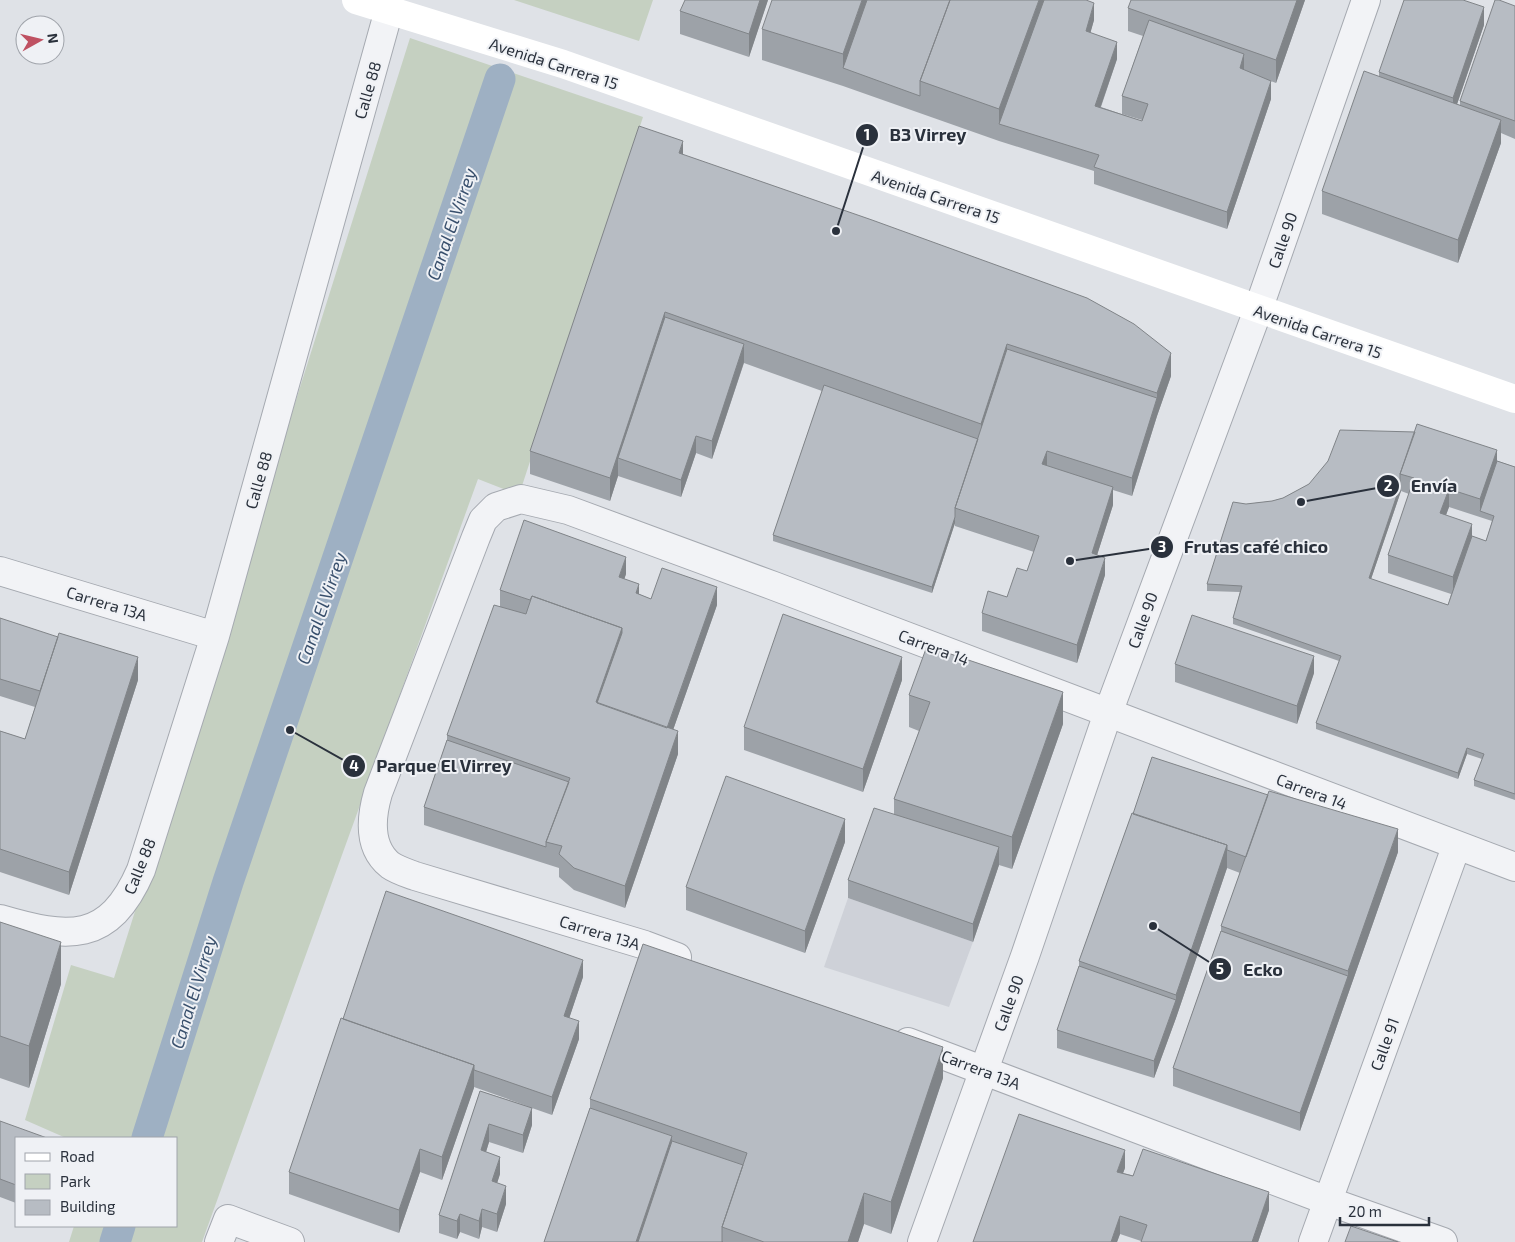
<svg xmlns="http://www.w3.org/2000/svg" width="1515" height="1242" font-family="'Exo 2',sans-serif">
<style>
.built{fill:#ced1d8}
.green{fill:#c5d0c1}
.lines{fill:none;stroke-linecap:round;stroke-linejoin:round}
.canal{stroke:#9eb0c3;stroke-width:31}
.minor-casing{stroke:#a5a9b0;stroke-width:30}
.tertiary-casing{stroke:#a5a9b0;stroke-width:30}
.minor{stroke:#f2f3f6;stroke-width:28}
.tertiary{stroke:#f2f3f6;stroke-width:28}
.secondary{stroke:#fff;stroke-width:28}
.wall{fill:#9da2a8;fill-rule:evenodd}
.shaded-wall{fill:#808488}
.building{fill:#b7bcc3;stroke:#808488}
.labels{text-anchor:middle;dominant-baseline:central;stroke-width:4;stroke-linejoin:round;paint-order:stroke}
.street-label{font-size:16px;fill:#2a313c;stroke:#eff1f5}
.water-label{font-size:18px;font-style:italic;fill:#384f6c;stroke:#eff1f5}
.leader{fill:none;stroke:#2a313c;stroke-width:2}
.callout-dot{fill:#2a313c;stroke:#eff1f5;stroke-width:2}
.mark-label{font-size:15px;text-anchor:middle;font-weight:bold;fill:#fff}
.callout-label{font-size:18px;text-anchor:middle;font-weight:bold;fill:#2a313c;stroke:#eff1f5;stroke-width:4;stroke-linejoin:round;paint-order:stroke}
</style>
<rect width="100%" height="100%" fill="#dfe2e7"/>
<path class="built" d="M848,898L973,942L949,1007L824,967Z"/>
<path class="green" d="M514,0H653L639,41Z
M410,38L643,117L519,495L478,479L202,1242H69L74,1226H176V1138H66L25,1120L71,965L114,978Z"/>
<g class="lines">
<path class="canal" d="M147,1138L228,882L500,79
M115,1242L120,1226"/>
<defs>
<path id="minor" d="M0,571L215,636
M0,919C68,939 109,944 141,870L215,636L389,10
M677,957L645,945L415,876C407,873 397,870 390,865C368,847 371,817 378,793L476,537L483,520L496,507L521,499L568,510L774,586L1515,867
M908,1042L1328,1201L1443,1242
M219,1242L228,1219L290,1242
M1313,1242L1456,847"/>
<path id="tertiary" d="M922,1242L1025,956L1108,713L1258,310L1366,0"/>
</defs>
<use href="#minor" class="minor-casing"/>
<use href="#tertiary" class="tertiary-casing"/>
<use href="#minor" class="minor"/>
<use href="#tertiary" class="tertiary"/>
<path class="secondary" d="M356,0L563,64L1515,399"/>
</g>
<path class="wall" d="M768,0L749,57L680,34V11Z
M1305,0L1276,83L1268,80L1271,99L1227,229L1094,184V171L999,141L843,86L762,60V29L1094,20L1090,33L1117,59L1101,107L1142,121V120L1122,114V96L1143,36L1128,31V8Z
M1515,6V139L1501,133V143L1458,263L1322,214V191L1379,77V72L1484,25L1457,104L1460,105V101Z
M683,155L1171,376L1157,416L1132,496L1113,490V505L1097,555L1105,575L1077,663L982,631V613L1007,597L1027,571L1034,552L955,526V523L932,593L773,541V535L822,391L744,363L712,459L696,453L681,497L618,476L610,501L530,474V451Z
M1415,432L1515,467V800L1474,786V780L1482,759L1467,754L1458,779L1316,729V723L1339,661L1233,624V618L1240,592L1207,591V584L1246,504L1272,501L1283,498ZM1401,491L1409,494L1388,555V573L1451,594L1448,605L1371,579ZM1449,507L1492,521L1486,541L1472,536L1446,515Z
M626,574L624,579L639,594L651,599L717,605L673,730L678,754L625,908L574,890L559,877V868L424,825V807L447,740V735L500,606V590Z
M0,618L138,680L69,895L0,872V731L25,739L35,707L0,696Z
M1175,664L1314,673L1297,724L1175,682Z
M902,680L863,792L744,750V727Z
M909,695L1063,724L1012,869L999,865L973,942L848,898V880L894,814V799L919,731L909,727Z
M1132,813L1398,852L1300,1131L1173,1086V1068L1221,931V926L1240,873L1227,868L1176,1018L1154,1078L1057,1048V1030L1079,966V961Z
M845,842L805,953L686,910V887Z
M0,922L61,984L29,1088L0,1078Z
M583,977L569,1018L579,1039L552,1115L532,1108V1125L523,1153L489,1142L486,1152L500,1174L497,1183L506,1204L497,1232L482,1227L479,1239L460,1232L457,1239L439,1233V1215L480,1091L530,1107L474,1087L442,1180L420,1172L399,1233L289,1194V1172L343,1019Z
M943,1078L891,1234L864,1224L858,1242H544L590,1108V1099Z
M0,1121L16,1138V1203L0,1197Z
M1125,1168L1123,1173L1269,1210L1258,1242H1141V1241L1120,1234L1117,1242H973Z"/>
<path class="shaded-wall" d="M760,0H768L749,57V34Z
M862,0H874L843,68V86V54Z
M1039,0H1050L999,124V109Z
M1297,0H1305L1276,83V60Z
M1094,3V20L1086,49V31Z
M1484,7V25L1453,116V98Z
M1117,42V59L1095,123V106Z
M1244,54V72L1240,68Z
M1271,81V99L1227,229V212Z
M1501,120V143L1458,263V240Z
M683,141V163L679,153Z
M665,312V335L618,458V476L610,501V478Z
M744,344V362L712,459V441Z
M1007,344V367L981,441V424Z
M1171,353V376L1157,416L1132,496V478L1157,398V393Z
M696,436V453L681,497V480Z
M1497,450V467L1480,511V499Z
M1047,451V468L1042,464Z
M1400,486L1401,491L1369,585V578Z
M1113,487V505L1092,571V553Z
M1449,489V507L1440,531V513Z
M955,517V523L932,593V587Z
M1472,524V542L1453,595V577Z
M626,557V574L619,595V577Z
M1105,558V575L1077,663V645Z
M639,584V602L636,593Z
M717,587V605L666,750V732Z
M622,628V650L601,709L596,702Z
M1314,656V673L1297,724V706Z
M138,657V680L69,895V872Z
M902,657V680L863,792V769Z
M1063,692V724L1012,869V837Z
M678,731V754L625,908V886Z
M1467,748V754L1458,779V773Z
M845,819V842L805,953V931Z
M1398,829V852L1300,1131V1113L1348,976V971Z
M1227,845V868L1176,1018L1154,1078V1061L1176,1000V995Z
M999,847V865L973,942V924Z
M61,942V984L29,1088V1046Z
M583,960V977L564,1034V1016Z
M579,1021V1039L552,1115V1097Z
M943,1047V1078L891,1234V1202Z
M474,1065V1088L442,1180V1157Z
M532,1108V1125L523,1153V1135Z
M489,1124V1142L481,1168V1150Z
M672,1136V1158L644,1242H636Z
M420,1149V1172L399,1233V1210Z
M1125,1150V1168L1117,1189V1172Z
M500,1157V1174L492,1199V1181Z
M506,1186V1204L497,1232V1214Z
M1269,1192V1210L1258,1242H1252Z
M864,1193V1224L858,1242H848Z
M482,1209V1227L479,1239V1221Z
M460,1214V1232L457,1239V1221Z
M1120,1216V1234L1117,1242H1111Z"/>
<path class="building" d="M685,0H760L749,34L680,11Z
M772,0H862L843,54L762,29Z
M867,0H950L920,81V96L843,68Z
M950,0H1039L999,109L920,81Z
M1044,0H1086L1094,3L1086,31L1117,42L1095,106L1142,121L1148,104L1122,96L1149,20L1244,54L1240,68L1271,81L1227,212L1094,167L1099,155L999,124Z
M1131,0H1297L1276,60L1128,8Z
M1404,0H1463L1484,7L1453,98L1379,72Z
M1495,0H1499L1515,6V121L1460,101Z
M1364,71L1501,120L1458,240L1322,191Z
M639,126L683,141L679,153L872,220L1087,298L1134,324L1171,353L1157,393L1007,344L981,424L665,312L610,478L530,451Z
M665,317L744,344L712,441L696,436L681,480L618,458Z
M1007,349L1157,398L1132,478L1047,451L1042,464L1113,487L1092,553L1105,558L1077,645L982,613L988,591L1007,597L1017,568L1027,571L1039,536L955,508Z
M824,385L978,439L955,508V517L932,587L773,535Z
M1417,424L1497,450L1480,499L1449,489L1440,513L1472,524L1453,577L1388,555L1414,478L1400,474Z
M1340,430L1415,432L1400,474V486L1369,578L1448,605L1472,536L1486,541L1494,516L1480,511L1497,461L1515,467V794L1474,780L1484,754L1467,748L1458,773L1316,723L1341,656L1233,618L1242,586L1207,584L1233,502L1246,504L1272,501L1283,498L1309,484L1328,461Z
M524,520L626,557L619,577L639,584L636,593L651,599L662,568L717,587L667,728L597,703L622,633V628L532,596L530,600L500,590Z
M532,596L622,628L596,702L678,731L625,886L574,868L559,854L562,846L546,842L570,778L447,735L494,605L526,614Z
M783,614L902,657L863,769L744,727Z
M1192,615L1314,656L1297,706L1175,664Z
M0,618L58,637L40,691L0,679Z
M59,633L138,657L69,872L0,849V731L25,739Z
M927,646L1063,692L1012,837L894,799L930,702L909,695Z
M447,740L569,782L546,842V847L424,807Z
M1152,757L1268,795L1246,857L1227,850V845L1133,814Z
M726,776L845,819L805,931L686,887Z
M1269,791L1398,829L1348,971L1221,926Z
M874,808L999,847L973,924L848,880Z
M1132,813L1227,845L1176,995L1079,961Z
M386,891L583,960L564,1016L579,1021L552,1097L474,1070V1065L343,1019Z
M0,922L61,942L29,1046L0,1036Z
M1221,931L1348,976L1300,1113L1173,1068Z
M643,944L943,1047L891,1202L864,1193L848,1242H764L722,1227L747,1153L590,1099Z
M1079,966L1176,1000L1154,1061L1057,1030Z
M341,1018L474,1065L442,1157L420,1149L399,1210L289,1172Z
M480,1091L532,1108L523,1135L489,1124L481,1150L500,1157L492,1181L506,1186L497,1214L482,1209L479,1221L460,1214L457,1221L439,1215Z
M590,1108L672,1136L636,1242H544Z
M1019,1114L1125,1150L1117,1172L1133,1176L1143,1149L1269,1192L1252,1242H1141L1147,1225L1120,1216L1111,1242H973Z
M0,1121L47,1138H16V1185L0,1179Z
M672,1141L743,1165L722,1227V1242H723H638Z
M1351,1226L1398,1242H1345Z"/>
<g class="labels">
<g class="street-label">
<text transform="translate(554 63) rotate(18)">Avenida Carrera 15</text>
<text transform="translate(367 90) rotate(-74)">Calle 88</text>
<text transform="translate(936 196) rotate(19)">Avenida Carrera 15</text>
<text transform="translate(1282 240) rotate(-71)">Calle 90</text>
<text transform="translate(1318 331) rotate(19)">Avenida Carrera 15</text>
<text transform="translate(258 480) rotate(-74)">Calle 88</text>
<text transform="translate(107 603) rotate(17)">Carrera 13A</text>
<text transform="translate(1142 620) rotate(-70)">Calle 90</text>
<text transform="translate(934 647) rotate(21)">Carrera 14</text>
<text transform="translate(1312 791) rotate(21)">Carrera 14</text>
<text transform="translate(139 866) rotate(-68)">Calle 88</text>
<text transform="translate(600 932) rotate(17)">Carrera 13A</text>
<text transform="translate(1008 1003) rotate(-70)">Calle 90</text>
<text transform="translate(1384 1044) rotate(-70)">Calle 91</text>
<text transform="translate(981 1069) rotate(21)">Carrera 13A</text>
</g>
<g class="water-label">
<text transform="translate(451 224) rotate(-71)">Canal El Virrey</text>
<text transform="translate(321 608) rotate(-71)">Canal El Virrey</text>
<text transform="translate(193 992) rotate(-73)">Canal El Virrey</text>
</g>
</g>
<path class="leader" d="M836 231L867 135M1301 502L1388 486M1070 561L1162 547M290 730L354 766M1153 926L1220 969"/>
<g class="callout-dot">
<circle cx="836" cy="231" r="5"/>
<circle cx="1301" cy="502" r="5"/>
<circle cx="1070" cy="561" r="5"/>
<circle cx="290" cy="730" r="5"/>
<circle cx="1153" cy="926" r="5"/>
<circle cx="867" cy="135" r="12"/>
<circle cx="1388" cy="486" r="12"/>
<circle cx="1162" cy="547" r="12"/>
<circle cx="354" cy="766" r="12"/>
<circle cx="1220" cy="969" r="12"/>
</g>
<g class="mark-label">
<text x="867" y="140">1</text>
<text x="1388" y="491">2</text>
<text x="1162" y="552">3</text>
<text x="354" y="771">4</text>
<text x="1220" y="974">5</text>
</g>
<g class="callout-label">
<text x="928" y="141">B3 Virrey</text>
<text x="1434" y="492">Envía</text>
<text x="1256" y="553">Frutas café chico</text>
<text x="444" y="772">Parque El Virrey</text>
<text x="1263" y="976">Ecko</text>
</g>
<rect x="15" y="1137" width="162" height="90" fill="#eff1f5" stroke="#a0a4ab"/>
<rect x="25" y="1153" width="25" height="8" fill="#ffffff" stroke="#a0a4ab"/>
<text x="60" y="1162" font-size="15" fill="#2a313c">Road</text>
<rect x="25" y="1174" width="25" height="15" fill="#c5d0c1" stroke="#a0a4ab"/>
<text x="60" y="1187" font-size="15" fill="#2a313c">Park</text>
<rect x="25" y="1200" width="25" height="15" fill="#b7bcc3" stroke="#a0a4ab"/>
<text x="60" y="1212" font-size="15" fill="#2a313c">Building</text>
<g transform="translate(40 40) rotate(82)"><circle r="24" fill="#eff1f5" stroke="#a0a4ab"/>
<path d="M0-4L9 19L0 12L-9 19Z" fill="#bf5162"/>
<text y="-8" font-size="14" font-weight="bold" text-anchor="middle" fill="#2a313c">N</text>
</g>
<path d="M1340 1217v8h89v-8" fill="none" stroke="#2a313c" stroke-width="2.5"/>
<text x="1348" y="1217" font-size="15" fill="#2a313c" stroke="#eff1f5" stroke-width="4" paint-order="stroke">20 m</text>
</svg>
